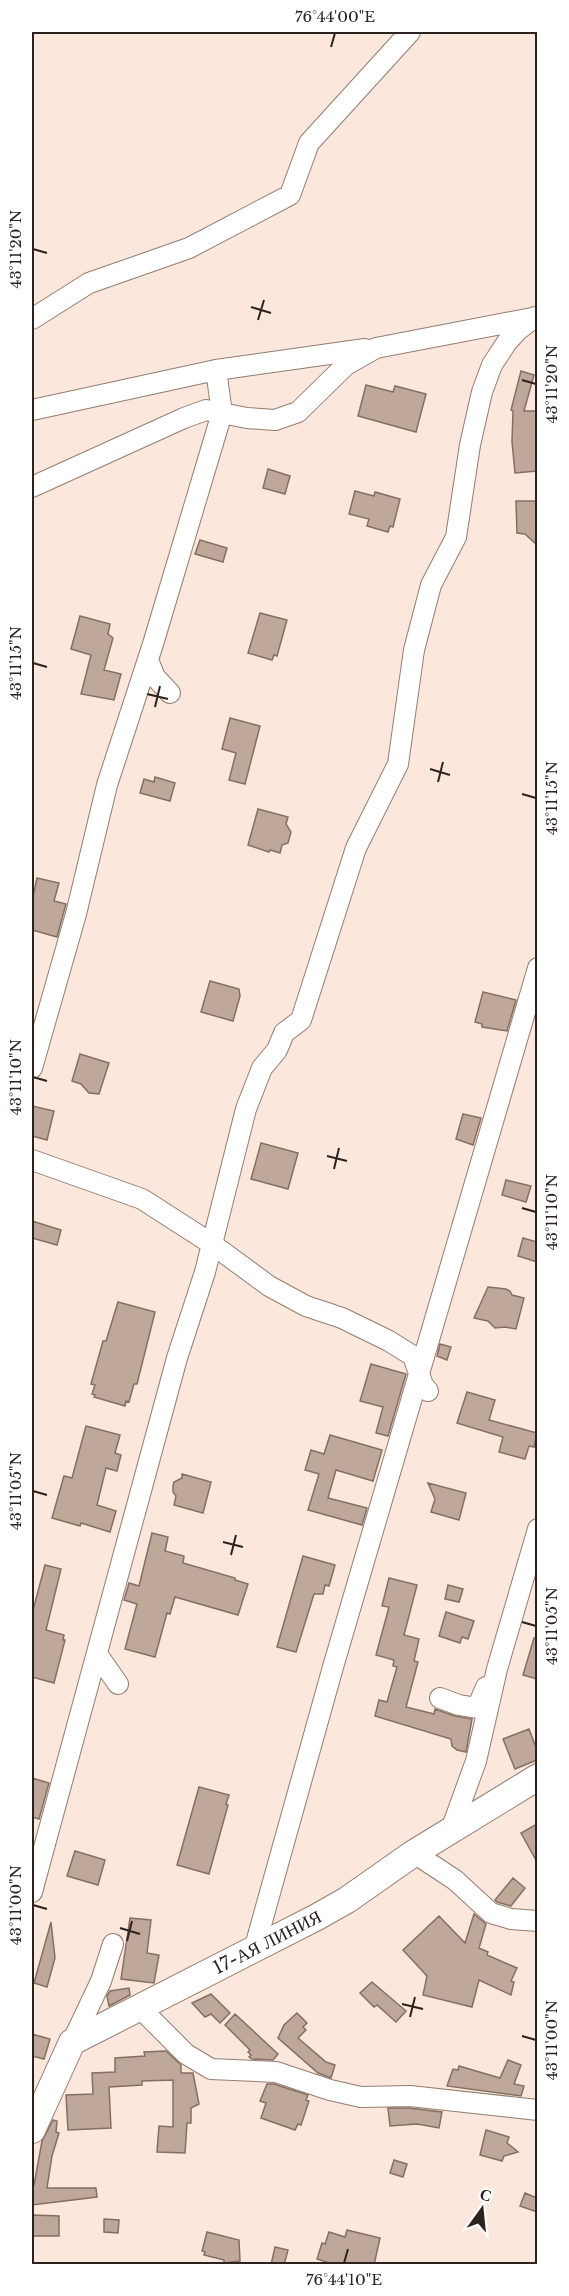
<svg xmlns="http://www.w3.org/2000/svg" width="569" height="2296" font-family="'Libre Baskerville',serif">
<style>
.building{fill:#bfa79a;stroke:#856f63;stroke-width:1.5}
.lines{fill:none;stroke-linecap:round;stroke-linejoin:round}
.minor-casing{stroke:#937d70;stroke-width:22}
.tertiary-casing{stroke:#937d70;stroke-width:28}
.minor{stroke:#fff;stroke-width:20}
.tertiary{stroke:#fff;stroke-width:26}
.ticks{fill:none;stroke:#2c231e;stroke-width:2}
.labels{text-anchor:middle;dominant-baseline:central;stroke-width:4.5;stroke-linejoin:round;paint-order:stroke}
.street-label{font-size:18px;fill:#2c231e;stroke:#fff}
.neatline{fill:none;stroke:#2c231e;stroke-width:2}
.ticks-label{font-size:15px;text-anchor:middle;fill:#2c231e}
</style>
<rect width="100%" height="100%" fill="#fbe7dc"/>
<path class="building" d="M521,371L534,375L524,411H537V471L515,473L512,442L513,411L511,410Z
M366,385L393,392L395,386L426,394L416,432L358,416Z
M268,469L290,476L285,494L263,488Z
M355,491L374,496L375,492L400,499L393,527L390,526L388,532L367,526L369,519L349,514Z
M516,501H537V545L525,534L517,533Z
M200,540L227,548L223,562L195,554Z
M260,613L287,620L277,656L274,655L272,660L248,653Z
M80,616L110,624L108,634L113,638L104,670L121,674L114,700L81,694L91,655L71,649Z
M230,718L260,726L245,784L229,780L236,753L222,749Z
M155,777L175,783L170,801L140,793L144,779L154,782Z
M258,809L288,817L286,824L291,832L288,843L282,845L280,853L270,850L269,852L248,845Z
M37,878L59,883L54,901L66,904L57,937L32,930V901Z
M210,981L239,989L240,996L233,1021L201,1012Z
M483,992L516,1000L507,1031L482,1027V1024L475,1022Z
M80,1054L109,1063L99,1094L89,1093L81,1084L72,1081Z
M32,1106L54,1111L47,1140L32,1136Z
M463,1114L481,1118L473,1145L456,1139Z
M261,1143L298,1153L288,1189L251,1179Z
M506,1180L531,1186L526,1202L502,1195Z
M32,1221L61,1230L57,1245L32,1238Z
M523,1238L537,1242V1262L518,1256Z
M488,1287L506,1289L510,1291L512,1295L524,1298L516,1329L505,1327L495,1328L488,1321L474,1318Z
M118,1302L155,1312L137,1384H134L129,1402L126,1401L125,1406L94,1397L95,1395L92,1394L95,1385L91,1384L103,1341H106Z
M440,1344L451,1347L447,1360L437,1356Z
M371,1364L406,1374L388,1436L376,1433L383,1407L360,1401Z
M467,1392L495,1400L489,1420L537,1433L534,1447L529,1446L525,1459L499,1452L503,1437L457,1423Z
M86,1426L120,1435L115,1453L121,1455L117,1471L106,1468L97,1505L116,1511L110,1532L81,1523L80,1526L52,1518L64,1476L72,1478Z
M330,1435L382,1450L373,1481L336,1470L328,1498L367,1508L362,1525L308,1510L319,1474L305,1470L311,1450L324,1454Z
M182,1474L211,1482L203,1513L174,1505L176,1496L173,1492V1486L174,1482L182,1478Z
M428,1483L466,1493L459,1520L431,1512L435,1499Z
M152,1533L168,1537L165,1551L184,1556L183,1563L235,1578V1580L248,1584L238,1615L175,1597L170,1614L167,1613L155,1657L125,1649L137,1604L124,1600L129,1583L139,1586Z
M303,1556L335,1565L329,1586L325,1585L323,1594H314L296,1652L277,1647Z
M45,1565L61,1569L46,1630L64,1635L63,1640H65L54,1683L32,1677V1614Z
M389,1578L417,1585L404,1635L419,1639L414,1661L418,1662L406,1707L434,1714L435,1709L455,1716L472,1719L466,1752L457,1750L452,1746L451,1739L375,1716L379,1700L387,1702L397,1667L393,1666L394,1660L376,1655L389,1607L382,1606Z
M448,1585L463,1589L459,1602L445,1599Z
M446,1612L474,1621L468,1639L462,1637L460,1643L439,1636Z
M534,1638H537V1679L523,1675Z
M529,1729L537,1750V1760L515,1769L503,1739Z
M32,1778L49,1783L39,1819L32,1817Z
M199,1787L229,1795L226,1804L228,1805L209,1874L177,1865Z
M537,1824V1862L521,1833Z
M75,1851L105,1860L98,1885L67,1876Z
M513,1878L525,1888L511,1906L497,1902L495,1900Z
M474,1914L486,1924L479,1948L488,1952L487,1955L517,1968L511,1981L514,1982L511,1995L479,1980L472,2007L423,1995L427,1976L403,1950L439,1916L465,1943Z
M130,1918L151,1920L147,1953L159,1955L154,1983L121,1979Z
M51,1922L55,1958L47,1987L34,1983Z
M372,1982L406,2011L396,2022L377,2005L374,2007L360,1993Z
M129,1988L130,1995L109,2006L107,1996L110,1991Z
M211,1994L230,2013L220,2023L211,2014L205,2017L192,2003Z
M297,2013L307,2023L303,2027L306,2030L298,2038L326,2062L335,2065L331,2078L318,2073L278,2038L284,2025Z
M235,2014L278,2054L273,2060L252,2059L249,2057L251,2055L248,2052L250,2050L225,2025Z
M32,2034L50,2039L44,2059L32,2056Z
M166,2051L181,2065V2073H193L199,2104L191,2108V2123H187L185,2153L157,2152L159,2126L173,2127V2080L142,2081V2085L109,2087L111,2128L68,2130L66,2095L93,2094L92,2073L115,2072V2058L145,2056L144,2052Z
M508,2060L521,2065L514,2084L524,2086L521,2096L447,2086L453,2069L458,2070L459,2066L500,2078Z
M267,2084H274L308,2095L306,2100L309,2101L301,2125L298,2124L295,2130L261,2118L266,2103L260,2101Z
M388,2108H409L442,2112L439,2128L417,2124L390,2126Z
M53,2120L57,2121L56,2132L59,2133L52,2156L47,2188H96L97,2197L32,2205V2185H34L42,2141Z
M486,2130L509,2137L507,2143L518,2152L504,2156L502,2161L480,2155Z
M394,2160L407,2164L403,2177L390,2173Z
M525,2193L537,2198V2212L520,2206Z
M33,2215L59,2216V2236H33Z
M104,2219L119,2220L118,2233L104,2232Z
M347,2230L380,2238L374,2265H336L317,2259L322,2243L325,2244L329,2232L345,2237Z
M207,2232L239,2240L240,2261L224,2263V2260L204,2255L205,2252L202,2251Z
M275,2247L288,2250L284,2265H271Z"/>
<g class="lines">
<defs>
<path id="minor" d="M32,319L89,283L189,248L290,195L309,143L410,32
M216,370L365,349
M32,410L216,370L222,413L153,644L107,785L76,914L32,1068
M32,487L184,418L206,410L247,418L275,420L298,412L346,365L376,348L532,318
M148,660L155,677L170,693
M32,1160L142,1199L212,1244L269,1286L306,1306L342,1318L389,1341L413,1356L423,1385L428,1391
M97,1654L118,1684
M440,1698L459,1705L477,1708L486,1687
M451,1830L476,1761L497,1669L538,1529
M414,1853L455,1880L491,1913L511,1919L538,1921
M32,1892L177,1358L205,1272L246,1109L262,1068L277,1050L284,1033L301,1020L356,848L398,764L414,650L431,585L456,537L470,445L482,392L492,365L507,342L518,330L535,317
M254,1950L333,1667L538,968
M140,2008L186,2054L211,2069L276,2072L330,2090L361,2097L410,2096L538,2110
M72,2042L101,1981L113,1944"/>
<g id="tertiary">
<path id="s1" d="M32,2130L72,2042L317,1917L347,1900L414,1853L538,1777"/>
</g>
</defs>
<use href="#minor" class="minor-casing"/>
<use href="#tertiary" class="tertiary-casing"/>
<use href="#minor" class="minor"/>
<use href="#tertiary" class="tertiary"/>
</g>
<path class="ticks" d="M331,47L335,33M33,249L47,253M251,307L271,313M258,320L264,300M522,380L536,384M33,663L47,667M147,694L168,699M155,707L160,686M430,769L450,775M438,782L443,762M522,794L536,798M33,1077L47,1081M327,1156L347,1161M334,1169L339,1148M522,1208L536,1212M33,1491L47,1495M223,1542L243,1547M231,1555L236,1535M522,1622L536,1626M33,1905L47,1909M120,1928L140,1934M127,1941L132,1921M402,2004L423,2009M410,2017L415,1997M522,2036L536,2040M344,2263L348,2249"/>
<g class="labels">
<g class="street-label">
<text stroke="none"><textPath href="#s1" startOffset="316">17-АЯ ЛИНИЯ</textPath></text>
</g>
</g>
<rect width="569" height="2296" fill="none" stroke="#ffffff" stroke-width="66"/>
<g transform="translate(482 2209) rotate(15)" stroke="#ffffff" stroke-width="4.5" paint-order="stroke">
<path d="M0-4.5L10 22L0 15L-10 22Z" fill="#2c231e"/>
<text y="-9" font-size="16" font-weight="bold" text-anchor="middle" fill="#2c231e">С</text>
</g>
<rect x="33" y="33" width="503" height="2230" class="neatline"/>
<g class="ticks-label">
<text x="335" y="22">76°44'00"E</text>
<text transform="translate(16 249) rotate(-90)" y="5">43°11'20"N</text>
<text transform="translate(552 384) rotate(-90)" y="5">43°11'20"N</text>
<text transform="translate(16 663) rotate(-90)" y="5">43°11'15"N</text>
<text transform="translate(552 798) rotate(-90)" y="5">43°11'15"N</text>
<text transform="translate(16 1077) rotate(-90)" y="5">43°11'10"N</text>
<text transform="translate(552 1212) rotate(-90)" y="5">43°11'10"N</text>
<text transform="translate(16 1491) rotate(-90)" y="5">43°11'05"N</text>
<text transform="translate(552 1626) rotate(-90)" y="5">43°11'05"N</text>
<text transform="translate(16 1905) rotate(-90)" y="5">43°11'00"N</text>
<text transform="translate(552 2040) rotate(-90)" y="5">43°11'00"N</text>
<text x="344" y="2285">76°44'10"E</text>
</g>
</svg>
